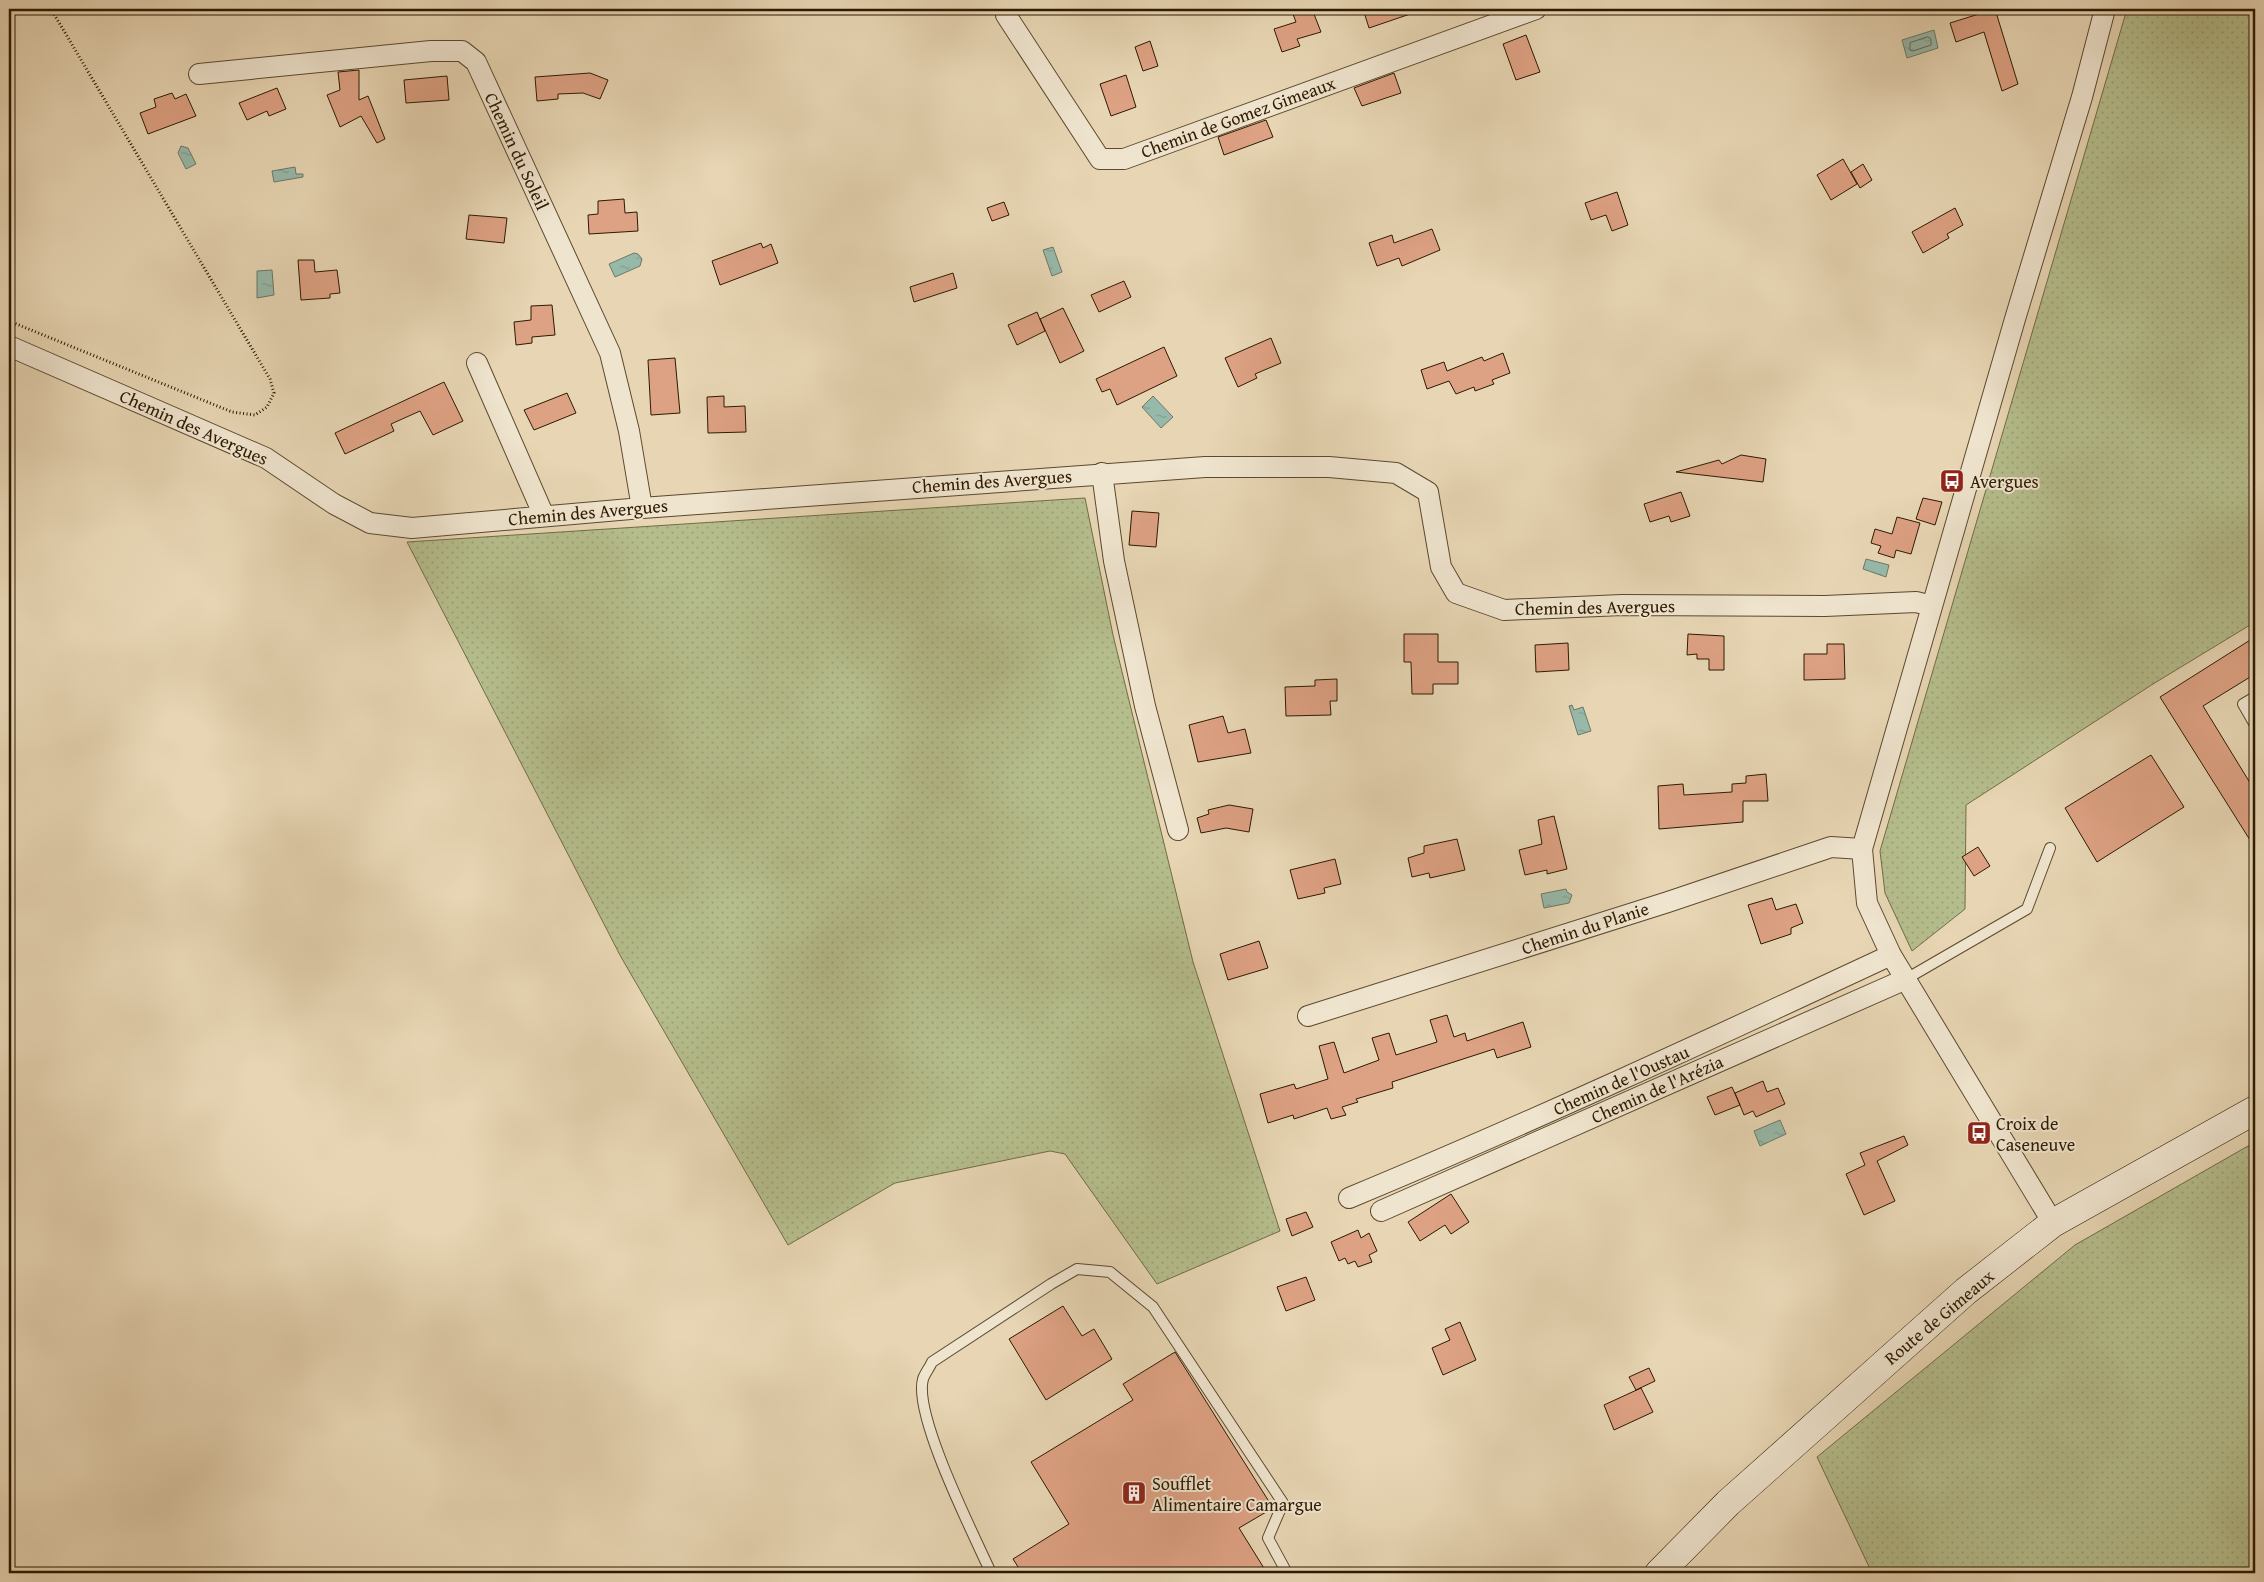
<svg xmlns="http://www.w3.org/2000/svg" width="2264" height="1582" font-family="'Gentium Book Plus',serif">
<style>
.grass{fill:url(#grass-dots);stroke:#716c46}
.water{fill:url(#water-ripples);stroke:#6d7966}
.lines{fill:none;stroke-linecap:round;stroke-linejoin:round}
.shore{stroke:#626a56;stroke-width:1}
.building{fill:#dda183;stroke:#2d1a01}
.lane-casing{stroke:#5c492e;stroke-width:12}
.street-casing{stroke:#5c492e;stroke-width:22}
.secondary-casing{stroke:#2d1a01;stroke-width:29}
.path{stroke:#2d1a01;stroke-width:3;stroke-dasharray:1 2.5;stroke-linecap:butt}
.lane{stroke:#efe4ce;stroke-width:10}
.street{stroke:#efe4ce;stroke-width:20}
.secondary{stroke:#efe4ce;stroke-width:28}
.labels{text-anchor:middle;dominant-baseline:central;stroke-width:4;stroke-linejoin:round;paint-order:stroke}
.street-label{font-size:18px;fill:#2d1a01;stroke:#efe4ce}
.poi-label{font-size:18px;fill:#2d1a01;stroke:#efe4ce;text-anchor:start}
</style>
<defs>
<pattern id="grass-dots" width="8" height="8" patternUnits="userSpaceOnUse" patternTransform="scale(1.25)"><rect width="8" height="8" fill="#b5bd8c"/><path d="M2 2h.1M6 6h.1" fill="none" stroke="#9ca277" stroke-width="1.8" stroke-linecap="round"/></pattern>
<pattern id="water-ripples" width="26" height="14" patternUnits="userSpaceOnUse" patternTransform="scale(1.25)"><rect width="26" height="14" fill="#97b9aa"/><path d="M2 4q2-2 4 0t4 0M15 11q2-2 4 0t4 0" fill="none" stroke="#829e90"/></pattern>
</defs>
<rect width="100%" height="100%" fill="#e7d5b3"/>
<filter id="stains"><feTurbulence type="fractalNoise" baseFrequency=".004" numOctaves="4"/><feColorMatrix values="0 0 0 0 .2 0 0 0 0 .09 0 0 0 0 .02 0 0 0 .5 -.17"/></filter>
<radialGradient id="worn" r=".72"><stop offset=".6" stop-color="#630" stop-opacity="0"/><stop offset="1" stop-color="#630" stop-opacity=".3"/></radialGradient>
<path class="grass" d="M2127,9H2255V622L2153,684L1966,805L1965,909L1912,951L1885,893L1880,851Z
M1085,498L1113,635L1193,962L1280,1231L1157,1284L1065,1154L1050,1151L895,1183L788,1245L621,957L407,542Z
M2255,1142V1573H1872L1817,1457L2075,1245Z"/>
<path class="water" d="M1934,30L1938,48L1907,58L1902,40Z
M181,146L188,148L196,164L186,169L178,153Z
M295,167L296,174H303V177L274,182L272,171Z
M1053,247L1062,272L1052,276L1043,250Z
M634,253L638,254L642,259L640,266L615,277L609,264Z
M272,270L274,295L257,298V271Z
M1153,396L1173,417L1161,428L1142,407Z
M1866,559L1889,565L1886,577L1863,569Z
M1572,705L1574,710L1583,707L1591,731L1578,735L1569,706Z
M1566,889L1567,892L1572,895L1569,903L1544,908L1541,894Z
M1780,1120L1786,1134L1760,1146L1754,1131Z"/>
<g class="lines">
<path class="shore" d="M1928,37L1931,39V45L1913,51L1910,50V43Z"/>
</g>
<path class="building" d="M1291,9H1312L1321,32L1297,39L1300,46L1282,52L1274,29L1296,22Z
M1372,9H1419V11L1369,28L1364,12Z
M1995,9L2018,84L2002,91L1984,32L1956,42L1950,23Z
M1526,35L1540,72L1516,80L1503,44Z
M1150,41L1158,66L1143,71L1135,47Z
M359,70V100L368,96L385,139L377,143L361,116L340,127L327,95L340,90L338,72Z
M590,73L608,80L600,99L583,93L558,94V99L537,101L535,77Z
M1394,73L1401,93L1362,106L1354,88Z
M1126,75L1136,107L1111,116L1100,84Z
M447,76L449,100L406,103L404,80Z
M277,88L286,109L269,116L267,111L247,120L239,103Z
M172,93L175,99L186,94L196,116L148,134L140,113L156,107L154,99Z
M1266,120L1273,137L1224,155L1218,137Z
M1843,159L1857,184L1831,200L1817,175Z
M1863,164L1872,180L1860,188L1851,172Z
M1617,192L1628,225L1612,231L1606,215L1591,220L1585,203Z
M624,199L625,213L637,212L638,231L589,234L588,215L598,214V201Z
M1004,202L1009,215L992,221L987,208Z
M1955,208L1963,225L1947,234L1949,238L1923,253L1912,232Z
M469,215L507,218L504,243L466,239Z
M1432,229L1440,250L1402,266L1399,258L1377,266L1369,243L1392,235L1394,243Z
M761,243L763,248L771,244L778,263L720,285L712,261Z
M298,260H314L315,272L337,270L340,293L330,294V298L301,300Z
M953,273L957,288L914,302L910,287Z
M1124,281L1131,297L1099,312L1091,295Z
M552,305L555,335L532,337V343L516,345L514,322L531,320V306Z
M1063,308L1084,351L1060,363L1040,319Z
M1037,312L1045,331L1017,345L1008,325Z
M1271,338L1281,363L1255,374L1257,378L1238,387L1225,358Z
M1164,347L1177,376L1117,405L1110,389L1102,392L1096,379Z
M1503,353L1510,373L1492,380L1494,384L1475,391L1474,387L1456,394L1449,381L1427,389L1421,370L1444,362L1447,371L1482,357L1484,361Z
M675,358L680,413L651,415L648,360Z
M444,382L463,421L433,435L420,411L391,424L394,431L345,454L335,433Z
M567,393L576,413L534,430L524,410Z
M724,396V407L745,406L746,432L708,433L707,397Z
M1741,455L1766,459L1763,482L1676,472L1719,460L1722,464Z
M1681,492L1690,516L1671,522L1669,516L1650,522L1644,504Z
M1923,498L1942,502L1935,525L1916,519Z
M1132,511L1159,513L1156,547L1129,545Z
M1897,517L1920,523L1911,554L1896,550L1894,558L1878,553L1881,546L1871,543L1875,529L1892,534Z
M1404,634H1438V662H1458V684H1433V694H1412L1411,662H1404Z
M1688,634L1724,636V670H1709V659H1697V654L1687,655Z
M2255,637V674L2203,706L2255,791V848L2160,697Z
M1568,643L1569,670L1536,672L1535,645Z
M1827,644H1844L1845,679L1804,680V654H1827Z
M1337,679V701H1330L1331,715L1286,716L1285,687L1315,686V680Z
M1223,716L1228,733L1245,729L1251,753L1198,762L1189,725Z
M2151,755L2184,807L2097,862L2065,808Z
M1766,774L1768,801H1743V822L1659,829L1658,786L1683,784L1684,795L1732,792V784L1746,783V776Z
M1229,805L1253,809L1249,832L1226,828L1201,833L1197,818L1209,814L1208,810Z
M1554,816L1567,869L1547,874V870L1525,875L1519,850L1542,844L1538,820Z
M1457,839L1465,870L1430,878L1429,873L1412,877L1408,858L1424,853V846Z
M1978,847L1990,866L1974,876L1962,857Z
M1335,859L1341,884L1324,888L1325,893L1298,899L1290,870Z
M1772,898L1776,910L1796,904L1803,923L1791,928V934L1761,944L1748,905Z
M1259,941L1268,968L1228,980L1220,954Z
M1447,1015L1454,1037L1465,1033L1467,1041L1523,1022L1531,1047L1497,1058L1494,1049L1392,1082L1393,1088L1356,1099L1358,1102L1342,1107L1346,1115L1331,1119L1327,1108L1294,1119L1293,1115L1268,1123L1260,1094L1294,1084L1296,1089L1328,1079L1319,1046L1334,1042L1344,1073L1379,1060L1372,1038L1389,1033L1396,1055L1437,1042L1430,1020Z
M1763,1081L1767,1092L1778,1088L1785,1104L1756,1117L1753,1111L1744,1115L1735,1093Z
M1732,1087L1740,1105L1715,1115L1707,1097Z
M1904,1136L1908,1145L1877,1161L1895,1201L1864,1215L1846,1174L1865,1165L1860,1153Z
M1451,1194L1469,1222L1451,1234L1445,1225L1420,1241L1408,1222Z
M1306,1212L1313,1227L1292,1236L1286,1219Z
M1358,1230L1361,1238L1369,1233L1377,1251L1369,1255L1372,1262L1358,1267L1355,1261L1348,1264L1345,1258L1339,1261L1331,1242Z
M1306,1277L1315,1300L1286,1311L1277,1287Z
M1063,1306L1082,1336L1094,1329L1112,1359L1046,1400L1009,1339Z
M1460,1322L1476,1360L1443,1375L1432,1348L1450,1340L1445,1329Z
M1175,1352L1273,1508L1239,1528L1267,1573H1022L1013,1559L1069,1524L1031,1462L1133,1400L1123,1384Z
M1649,1368L1655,1381L1636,1390L1629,1377Z
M1641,1388L1653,1412L1614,1430L1604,1405Z"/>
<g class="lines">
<defs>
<path id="lane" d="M2255,697L2243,704L2255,725
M1906,979L2027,909L2050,848
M991,1573C974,1535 913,1415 923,1379C925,1373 930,1367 932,1362L1051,1284L1077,1269L1110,1272L1153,1307L1283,1503L1268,1538L1287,1573"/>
<path id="street" d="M1006,15L1100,159H1124L1536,9
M199,74L431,51H462L476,62L610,353L629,431L642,508
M9,346L266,458L334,504L370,523L412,528L642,508L1205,467H1329L1396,473L1428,492L1441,567L1456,593L1504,610L1622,605L1825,606L1916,602L1932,606
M477,363L544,516
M1102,473L1114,561L1145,706L1178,830
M1308,1016L1668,902L1831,847L1862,849
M1349,1198C1532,1122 1711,1039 1891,955
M1381,1211L1906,979
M2053,1223L1891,955L1867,903L1862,849L2015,319L2082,97L2105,9"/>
<path id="secondary" d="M1659,1573L1728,1503L1884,1364L1966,1291L2053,1223L2255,1110"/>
</defs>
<use href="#lane" class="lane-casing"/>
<use href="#street" class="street-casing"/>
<use href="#secondary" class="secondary-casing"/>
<path class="path" d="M9,321L232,412L255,415L267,407L274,393L270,379L51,9"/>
<use href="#lane" class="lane"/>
<use href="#street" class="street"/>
<use href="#secondary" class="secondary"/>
</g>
<defs>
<symbol id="bus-square" viewBox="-11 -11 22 22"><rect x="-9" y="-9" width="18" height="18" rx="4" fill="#8f2418" stroke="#efe4ce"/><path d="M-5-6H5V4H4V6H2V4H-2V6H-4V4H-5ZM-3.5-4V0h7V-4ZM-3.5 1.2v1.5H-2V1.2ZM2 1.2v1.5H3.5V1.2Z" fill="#fff"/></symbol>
<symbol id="building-square" viewBox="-11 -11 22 22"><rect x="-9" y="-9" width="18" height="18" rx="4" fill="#8f2418" stroke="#efe4ce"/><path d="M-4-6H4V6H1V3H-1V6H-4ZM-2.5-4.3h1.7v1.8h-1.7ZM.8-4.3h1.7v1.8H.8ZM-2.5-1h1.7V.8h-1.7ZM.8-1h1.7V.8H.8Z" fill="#fff"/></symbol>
</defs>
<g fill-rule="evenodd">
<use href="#bus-square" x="1938" y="467" width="28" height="28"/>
<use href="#bus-square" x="1965" y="1119" width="28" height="28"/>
<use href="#building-square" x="1120" y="1479" width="28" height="28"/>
</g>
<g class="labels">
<g class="street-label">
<text transform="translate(1238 117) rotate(-20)">Chemin de Gomez Gimeaux</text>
<text transform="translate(517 151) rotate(65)">Chemin du Soleil</text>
<text transform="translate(194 427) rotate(24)">Chemin des Avergues</text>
<text transform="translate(992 481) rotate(-4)">Chemin des Avergues</text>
<text transform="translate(588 512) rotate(-5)">Chemin des Avergues</text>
<text transform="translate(1595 607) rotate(-1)">Chemin des Avergues</text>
<text transform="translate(1585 928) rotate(-18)">Chemin du Planie</text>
<text transform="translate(1621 1080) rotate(-24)">Chemin de l'Oustau</text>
<text transform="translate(1657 1089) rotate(-24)">Chemin de l'Arézia</text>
<text transform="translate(1939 1317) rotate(-40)">Route de Gimeaux</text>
</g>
<g class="poi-label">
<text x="1970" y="481">Avergues</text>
<text x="1996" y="1123">Croix de<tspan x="1996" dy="21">Caseneuve</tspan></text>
<text x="1152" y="1483">Soufflet<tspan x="1152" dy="21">Alimentaire Camargue</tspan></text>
</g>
</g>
<rect width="2264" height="1582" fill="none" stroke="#e7d5b3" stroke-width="30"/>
<rect x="10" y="10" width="2244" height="1562" fill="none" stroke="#2d1a01" stroke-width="2.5"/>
<rect x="15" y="15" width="2234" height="1552" fill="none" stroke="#2d1a01"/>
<rect width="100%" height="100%" filter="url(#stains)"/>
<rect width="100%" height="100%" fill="url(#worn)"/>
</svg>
